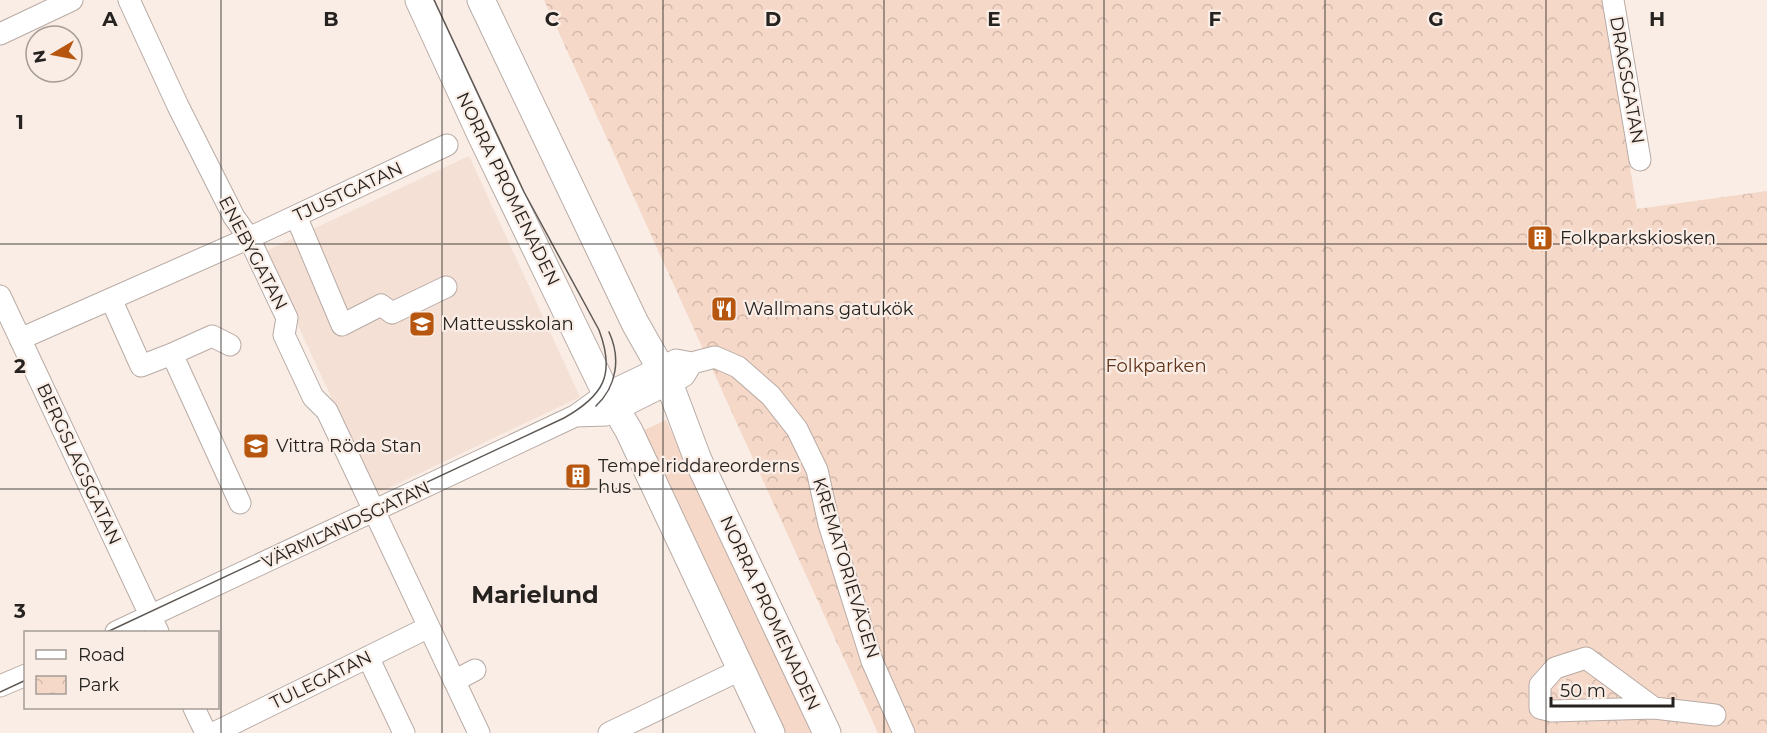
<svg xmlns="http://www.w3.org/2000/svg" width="1767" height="733" font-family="Montserrat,sans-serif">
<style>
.built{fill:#f4e0d5}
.grass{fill:#f5d8c8}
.park{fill:url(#park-crowns)}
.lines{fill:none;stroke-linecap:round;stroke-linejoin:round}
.minor-casing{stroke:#b8aba5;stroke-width:23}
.major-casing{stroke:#b8aba5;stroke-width:29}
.minor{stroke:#fff;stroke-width:21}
.major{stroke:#fff;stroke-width:27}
.tram{stroke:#5f5955;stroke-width:1.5}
.grid{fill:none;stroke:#26221f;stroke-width:1.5;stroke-opacity:0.55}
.labels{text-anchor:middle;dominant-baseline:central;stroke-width:4.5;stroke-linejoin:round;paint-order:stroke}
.street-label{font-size:18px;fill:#26221f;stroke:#f9ede6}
.poi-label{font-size:18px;fill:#26221f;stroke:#f9ede6;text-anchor:start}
.park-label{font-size:18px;fill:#603418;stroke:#f9ede6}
.district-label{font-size:24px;font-weight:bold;fill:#26221f;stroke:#f9ede6}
.grid-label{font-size:20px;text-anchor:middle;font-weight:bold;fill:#26221f;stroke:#f9ede6;stroke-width:4.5;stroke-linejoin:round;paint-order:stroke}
</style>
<defs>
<pattern id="park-crowns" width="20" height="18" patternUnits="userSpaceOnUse" patternTransform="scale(1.5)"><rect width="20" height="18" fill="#f5d8c8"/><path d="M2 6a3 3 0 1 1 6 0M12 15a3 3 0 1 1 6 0" fill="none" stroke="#d2b9ab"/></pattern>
</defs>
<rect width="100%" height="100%" fill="#f9ede6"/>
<path class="built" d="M469,156L580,397L376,494L264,252Z"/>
<path class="grass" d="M666,420L813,733H783L640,432Z"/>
<path class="park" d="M544,0H1602L1637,209L1767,191V733H878Z"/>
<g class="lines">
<defs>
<path id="minor" d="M129,0L178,106L234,217L249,238L287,318L284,335L313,397L327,411L479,733
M1613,0L1640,160
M0,34L72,0
M296,216L342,325L381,305L392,313L446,287
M0,296L158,632
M111,299L141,366L172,354L240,503
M20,339L249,238L447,145
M172,354L212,336L230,345
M575,416L606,415L684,376L692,363
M116,632L575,416L607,393L676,360L692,363L715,357L738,367L771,396L797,429L817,470L829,524L857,613L872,661L904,733
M368,657L404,733
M454,681L475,670
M0,686L26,675
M194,708L206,733
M1654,708L1586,658L1555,668L1540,685V708L1552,711L1654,708L1715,715
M214,733L429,627
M609,733L740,670"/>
<path id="major" d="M419,0L482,137L602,385L629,431L771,733
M481,0L635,323L669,383L698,460L827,733"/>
</defs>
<use href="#minor" class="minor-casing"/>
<use href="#major" class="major-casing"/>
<use href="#minor" class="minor"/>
<use href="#major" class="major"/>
<path class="tram" d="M596,406C617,386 621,358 609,332
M107,632L564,418C603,396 616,375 599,330L524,192L434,0
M0,692L26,680"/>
</g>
<path class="grid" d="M221,0V733M442,0V733M663,0V733M884,0V733M1104,0V733M1325,0V733M1546,0V733M0,244H1767M0,489H1767"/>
<defs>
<symbol id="building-square" viewBox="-11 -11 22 22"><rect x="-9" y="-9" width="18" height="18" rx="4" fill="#b7570f" stroke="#f9ede6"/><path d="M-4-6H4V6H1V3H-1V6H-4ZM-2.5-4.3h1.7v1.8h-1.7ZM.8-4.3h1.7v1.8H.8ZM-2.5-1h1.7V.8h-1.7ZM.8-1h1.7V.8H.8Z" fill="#fff"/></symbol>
<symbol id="restaurant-square" viewBox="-11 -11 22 22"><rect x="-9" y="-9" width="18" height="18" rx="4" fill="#b7570f" stroke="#f9ede6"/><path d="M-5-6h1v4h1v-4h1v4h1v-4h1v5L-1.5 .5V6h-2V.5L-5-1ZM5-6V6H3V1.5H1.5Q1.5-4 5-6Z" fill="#fff"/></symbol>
<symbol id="school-square" viewBox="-11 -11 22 22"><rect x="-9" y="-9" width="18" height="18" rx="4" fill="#b7570f" stroke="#f9ede6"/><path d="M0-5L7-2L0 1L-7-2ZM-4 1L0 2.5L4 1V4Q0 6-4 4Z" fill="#fff"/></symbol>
</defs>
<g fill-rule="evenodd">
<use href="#building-square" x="1525" y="223" width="30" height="30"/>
<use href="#restaurant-square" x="709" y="294" width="30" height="30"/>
<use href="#school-square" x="407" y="309" width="30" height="30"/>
<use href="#school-square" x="241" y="431" width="30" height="30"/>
<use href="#building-square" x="563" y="461" width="30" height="30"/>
</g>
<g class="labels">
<g class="street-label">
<text transform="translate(1627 80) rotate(80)">DRAGSGATAN</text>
<text transform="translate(508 189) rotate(64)">NORRA PROMENADEN</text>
<text transform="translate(348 192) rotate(-25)">TJUSTGATAN</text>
<text transform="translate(253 253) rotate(62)">ENEBYGATAN</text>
<text transform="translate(79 464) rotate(65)">BERGSLAGSGATAN</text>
<text transform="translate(346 525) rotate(-25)">VÄRMLANDSGATAN</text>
<text transform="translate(846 568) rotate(73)">KREMATORIEVÄGEN</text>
<text transform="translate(770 613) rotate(65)">NORRA PROMENADEN</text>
<text transform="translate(321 680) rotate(-26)">TULEGATAN</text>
</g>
<g class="poi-label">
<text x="1560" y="238">Folkparkskiosken</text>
<text x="744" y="309">Wallmans gatukök</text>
<text x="442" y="324">Matteusskolan</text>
<text x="276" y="446">Vittra Röda Stan</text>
<text x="598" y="466">Tempelriddareorderns<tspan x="598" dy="21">hus</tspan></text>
</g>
<g class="park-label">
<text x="1156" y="366">Folkparken</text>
</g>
<g class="district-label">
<text x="535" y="594">Marielund</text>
</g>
</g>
<g class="grid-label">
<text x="110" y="26">A</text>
<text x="331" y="26">B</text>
<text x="552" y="26">C</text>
<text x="773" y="26">D</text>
<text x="994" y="26">E</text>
<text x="1215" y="26">F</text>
<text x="1436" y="26">G</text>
<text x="1657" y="26">H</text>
<text x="20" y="129">1</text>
<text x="20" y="373">2</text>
<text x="20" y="618">3</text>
</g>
<rect x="24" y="631" width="195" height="78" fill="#f9ede6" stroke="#a59c96" stroke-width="1.5"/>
<rect x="36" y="650" width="30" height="9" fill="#ffffff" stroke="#a59c96" stroke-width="1.5"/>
<text x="78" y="661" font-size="18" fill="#26221f">Road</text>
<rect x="36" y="676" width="30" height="18" fill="url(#park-crowns)" stroke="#a59c96" stroke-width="1.5"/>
<text x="78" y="691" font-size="18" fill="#26221f">Park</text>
<g transform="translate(54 54) rotate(260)"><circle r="28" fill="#f9ede6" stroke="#a59c96" stroke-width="1.5"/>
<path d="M0-4.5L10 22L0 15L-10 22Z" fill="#b7570f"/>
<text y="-9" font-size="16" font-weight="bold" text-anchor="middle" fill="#26221f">N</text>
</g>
<path d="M1551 697v9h122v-9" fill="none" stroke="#26221f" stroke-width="3"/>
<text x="1560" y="697" font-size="18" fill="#26221f" stroke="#f9ede6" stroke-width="4.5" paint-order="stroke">50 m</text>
</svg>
